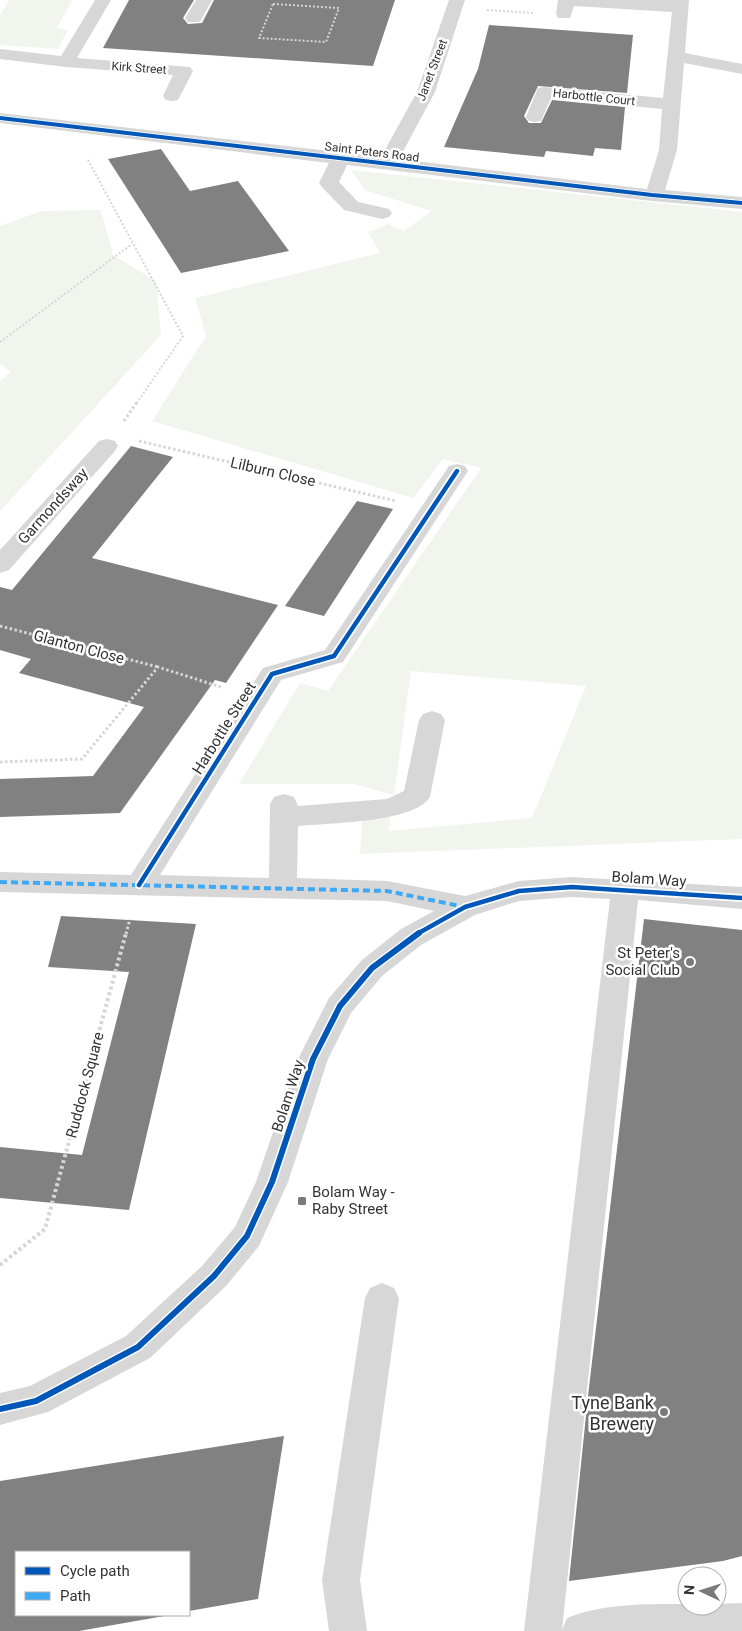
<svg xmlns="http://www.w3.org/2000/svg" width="742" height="1631" font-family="Roboto,sans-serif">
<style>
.green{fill:#f1f5ed}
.building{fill:#818181}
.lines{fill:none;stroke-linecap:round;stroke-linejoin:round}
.path-far2{stroke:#d6d6d6;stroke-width:2;stroke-dasharray:2 2;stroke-linecap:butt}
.path-far1{stroke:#d6d6d6;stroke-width:3;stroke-dasharray:2.5 2.5;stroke-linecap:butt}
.path{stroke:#d6d6d6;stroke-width:4;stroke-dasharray:3 3;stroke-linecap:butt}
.minor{fill:#d7d7d7;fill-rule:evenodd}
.quiet{stroke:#3fa9f5;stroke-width:4;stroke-dasharray:7 4;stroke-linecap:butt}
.cycleway-far2-casing{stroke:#fff;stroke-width:5.5}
.cycleway-far1-casing{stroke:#fff;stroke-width:8}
.cycleway-casing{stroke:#fff;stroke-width:9}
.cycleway-far2{stroke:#0057b8;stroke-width:4}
.cycleway-far1{stroke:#0057b8;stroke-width:4.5}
.cycleway{stroke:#0057b8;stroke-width:6}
.poi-dot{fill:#7a7a7a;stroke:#fff;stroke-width:2}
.labels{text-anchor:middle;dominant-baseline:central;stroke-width:5;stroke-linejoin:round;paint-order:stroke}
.far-street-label{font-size:12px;fill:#333;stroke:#fff}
.street-label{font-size:15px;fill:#333;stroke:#fff}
.poi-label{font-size:15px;fill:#333;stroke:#fff;text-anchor:end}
.near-poi-label{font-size:18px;fill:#333;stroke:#fff;text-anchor:end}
</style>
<rect width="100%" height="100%" fill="#fff"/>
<path class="green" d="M9,0H72L57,28L68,30L58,49L0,45V16Z
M351,170L742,212V839L360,854L362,818L391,808L389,831L532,818L586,686L411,671L394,795L354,784H239L300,683L328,691L481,468L443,459L413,498L152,421L206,336L195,298L380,253L368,232L388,224L404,231L431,211L365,190Z
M101,210L113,255L156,281L161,335L0,511V381L11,372L0,364V226L42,211Z"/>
<path class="building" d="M129,0H194L183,18L188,24L202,23L214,0H395L373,66L103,48Z
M489,25L633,35L627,93L538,86L524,116L529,123H541L552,100L625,107L621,150L595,148L593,156L546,151L544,157L444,147L478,69Z
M161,149L190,191L238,181L289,251L181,273L108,159Z
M131,446L173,457L92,558L278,605L226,683L215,680L120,813L0,817V779L93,776L144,707L19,673L31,659L0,650V587L12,590Z
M357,501L393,509L324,616L285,606Z
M61,916L196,924L129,1210L0,1198V1147L82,1155L129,972L48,967Z
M644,919L742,930V1556L723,1561L569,1581L588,1396Z
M284,1436L258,1599L189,1611V1552H16V1615H170L79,1631H0V1481Z"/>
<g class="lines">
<path class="path-far2" d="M273,4L339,8L326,42L259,38Z
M487,10L533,13
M88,160L183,336L136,404
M0,342L132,244"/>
<path class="path-far1" d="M124,421L137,402
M139,441L396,501
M0,626L158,667
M0,762L82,759L158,667L221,687
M126,934L130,919"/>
<path class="path" d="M0,1265L45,1229L126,933"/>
<path class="minor" d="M95,0H111L77,58L190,67L193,71L178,100L172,101L166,100L163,96L173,75L66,67L0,59V49L61,56Z
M196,0H212L200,22H188L185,18Z
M449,0H465L435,92L399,159L647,189L659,150L662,109L551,98L541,121L535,122L529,121L526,117L538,88L544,87L663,98L672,12L574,6L570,18H558L556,14L558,0H689L685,53L742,64V74L684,63L677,150L665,190L742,197V209L652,201L347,165L339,182L358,202L389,209L392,213L389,217L382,219L344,210L322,187L319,183L329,163L0,123V113L381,157L417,92Z
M107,439L115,441L118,446L115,451L9,570L0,573V550L99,441Z
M457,464L465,466L468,471L343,662L281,680L160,875L269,878L270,804L274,797L284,794L294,797L298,806L387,799L404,791L419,720L423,714L432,711L441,714L445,720L430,797C414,823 327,823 298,826L297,878L387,881L465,896L519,881L572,877L742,887V909L638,900L562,1630L567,1618C604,1603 648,1604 687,1604V1606H717V1604L742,1603V1631H524L610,899L572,897L519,901L475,915L421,945L382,976L351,1013L328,1059L288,1182L259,1246L226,1286L150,1358L48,1412L0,1425V1393L30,1386L126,1336L202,1266L235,1227L256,1182L298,1059L329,998L362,960L401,929L434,911L387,901L0,892V872L131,875L263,668L325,650L449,466Z
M382,1283L394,1288L399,1298L360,1580L367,1631H329L322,1580L365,1298L370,1288Z"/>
<path class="quiet" d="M0,882L387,891L465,907"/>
<defs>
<path id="cycleway-far2" d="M0,118L652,195L742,203"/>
<path id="cycleway-far1" d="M139,885L272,674L334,656L457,471
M417,934L465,907L519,891L572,887L742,898"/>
<path id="cycleway" d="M0,1409L36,1401L138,1347L214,1276L247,1236L272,1182L313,1059L340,1006L372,968L419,933"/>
</defs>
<use href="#cycleway-far2" class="cycleway-far2-casing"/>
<use href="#cycleway-far1" class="cycleway-far1-casing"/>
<use href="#cycleway" class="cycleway-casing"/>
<use href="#cycleway-far2" class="cycleway-far2"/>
<use href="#cycleway-far1" class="cycleway-far1"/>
<use href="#cycleway" class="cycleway"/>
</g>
<g class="poi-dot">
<circle cx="690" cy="962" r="5"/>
<rect x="297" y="1196" width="10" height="10" rx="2.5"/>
<circle cx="664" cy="1412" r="5"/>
</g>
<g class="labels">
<g class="far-street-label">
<text transform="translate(139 68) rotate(4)">Kirk Street</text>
<text transform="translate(432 70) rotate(-69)">Janet Street</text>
<text transform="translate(594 97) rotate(6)">Harbottle Court</text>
<text transform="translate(372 152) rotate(7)">Saint Peters Road</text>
</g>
<g class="street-label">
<text transform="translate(273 472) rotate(13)">Lilburn Close</text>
<text transform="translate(53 506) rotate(-48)">Garmondsway</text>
<text transform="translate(79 647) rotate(15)">Glanton Close</text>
<text transform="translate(224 728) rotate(-58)">Harbottle Street</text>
<text transform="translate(649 879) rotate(4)">Bolam Way</text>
<text transform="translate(85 1085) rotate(-75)">Ruddock Square</text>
<text transform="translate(288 1096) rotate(-72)">Bolam Way</text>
</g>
<g class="poi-label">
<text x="680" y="953">St Peter's<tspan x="680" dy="17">Social Club</tspan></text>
<text x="312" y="1192" text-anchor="start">Bolam Way -<tspan x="312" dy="17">Raby Street</tspan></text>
</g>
<g class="near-poi-label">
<text x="654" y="1402">Tyne Bank<tspan x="654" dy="21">Brewery</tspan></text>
</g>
</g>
<rect x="15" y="1551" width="175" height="65" fill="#ffffff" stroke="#adadad"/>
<rect x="25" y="1567" width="25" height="8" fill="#0057b8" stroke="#adadad"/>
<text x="60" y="1576" font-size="15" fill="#333333">Cycle path</text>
<rect x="25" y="1592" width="25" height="8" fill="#3fa9f5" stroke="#adadad"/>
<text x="60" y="1601" font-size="15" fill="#333333">Path</text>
<g transform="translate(702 1591) rotate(274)"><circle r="24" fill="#ffffff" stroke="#adadad"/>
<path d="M0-4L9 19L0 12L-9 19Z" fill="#7a7a7a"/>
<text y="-8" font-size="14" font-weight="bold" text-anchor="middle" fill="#333333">N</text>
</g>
</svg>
